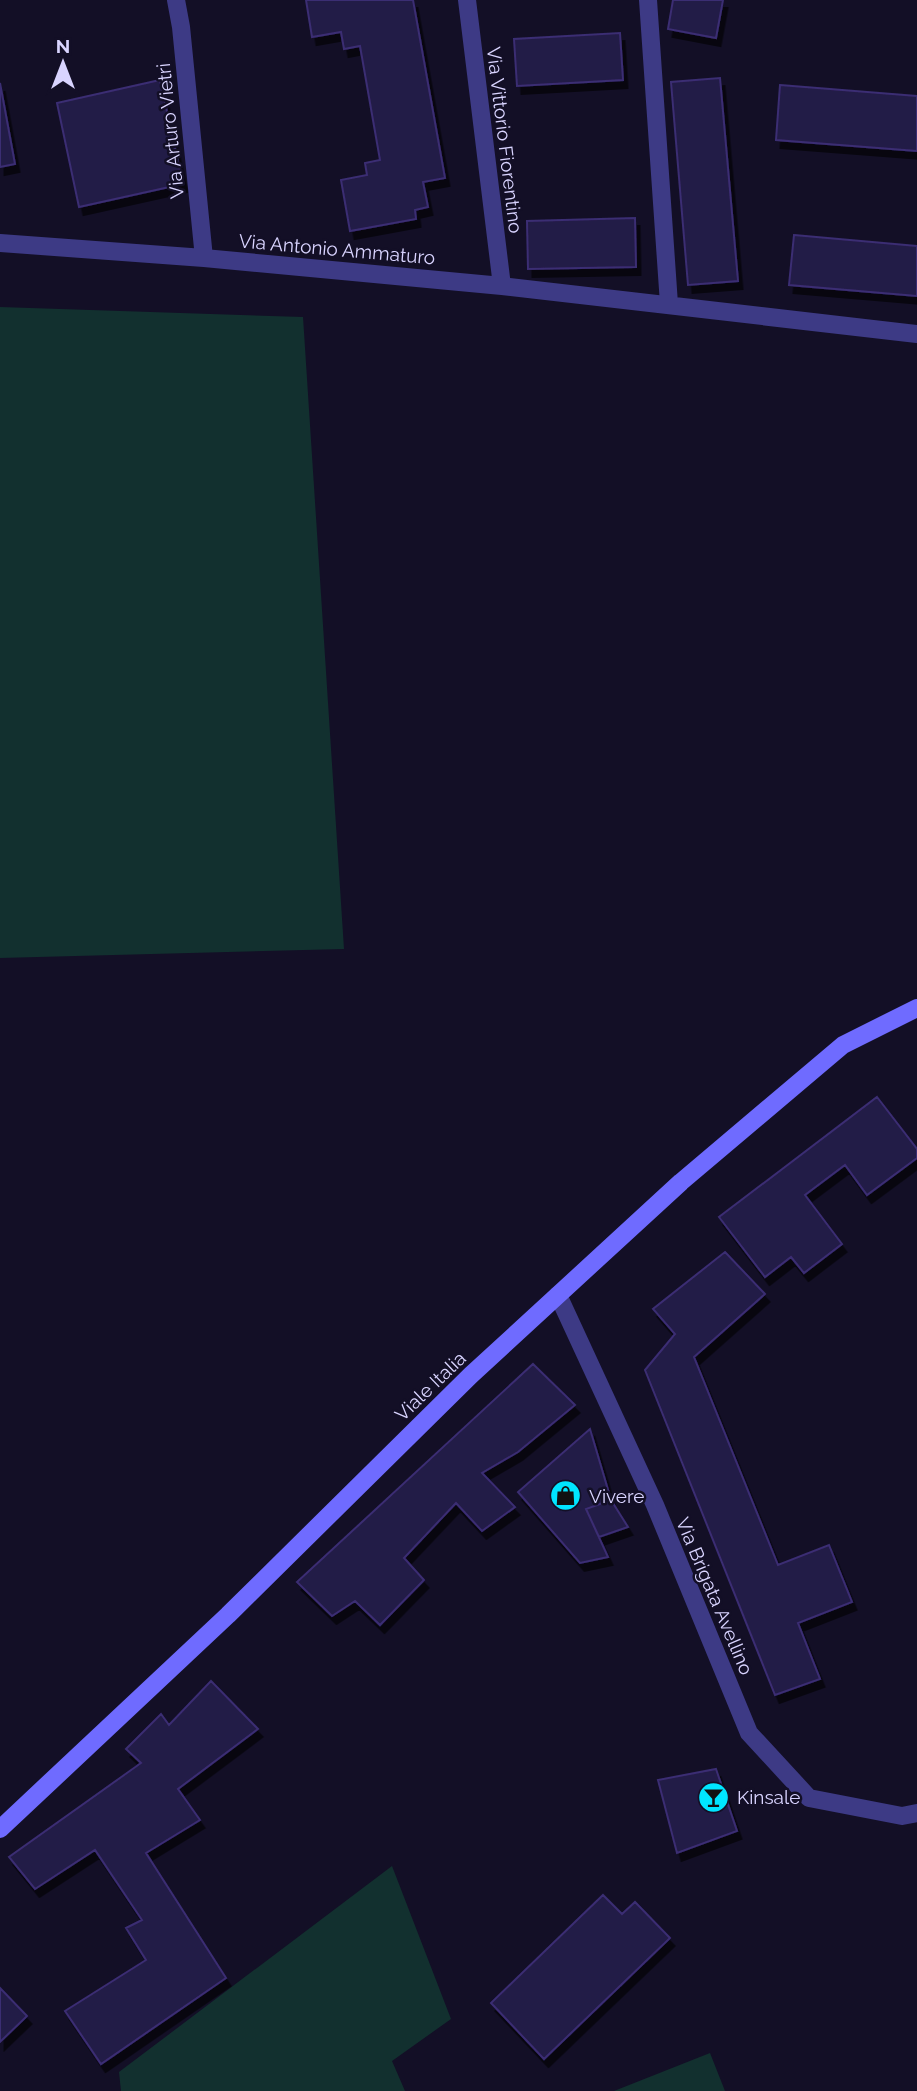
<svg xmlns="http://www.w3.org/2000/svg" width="917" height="2091" font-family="Raleway,sans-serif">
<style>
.green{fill:#12302f}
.building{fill:#241b47;stroke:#3b2d73;stroke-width:2;filter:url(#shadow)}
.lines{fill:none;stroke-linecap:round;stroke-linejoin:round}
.street{stroke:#3d3a85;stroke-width:18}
.secondary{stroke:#6f6bff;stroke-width:18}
.labels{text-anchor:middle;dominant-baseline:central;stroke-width:5;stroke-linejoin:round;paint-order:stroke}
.street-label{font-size:19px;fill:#d9d4ff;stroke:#130f26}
.poi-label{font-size:19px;fill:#d9d4ff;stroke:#130f26;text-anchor:start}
</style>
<defs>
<filter id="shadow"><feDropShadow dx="4.5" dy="8" stdDeviation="0" flood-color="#0009"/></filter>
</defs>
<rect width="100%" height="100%" fill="#130f26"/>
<path class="green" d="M0,307L303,317L344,949L0,958Z
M392,1866L451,2019L392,2061L405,2091H121L119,2072Z
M710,2053L725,2091H614Z"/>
<path class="building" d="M306,0H413L445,178L423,182L428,207L415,210L416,219L350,231L341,180L367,175L365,163L380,160L360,46L344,49L341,32L312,37Z
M673,0H723L716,38L668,29Z
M620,33L623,80L517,86L514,39Z
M720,78L738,281L688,285L671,82Z
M160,80L183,184L79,207L57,103Z
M0,83L15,164L0,167Z
M780,85L917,96V151L776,140Z
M635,218L636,267L528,269L527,221Z
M794,235L917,246V296L789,285Z
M877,1097L917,1149V1158L867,1195L845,1165L805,1195L842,1244L804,1273L791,1257L765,1277L719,1217Z
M725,1252L765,1294L694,1357L778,1565L829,1545L852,1602L798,1623L820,1679L775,1695L645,1370L675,1334L653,1309Z
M533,1364L575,1405L518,1452L482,1473L515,1507L482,1531L456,1503L404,1558L424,1580L380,1625L355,1601L332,1616L297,1582Z
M590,1429L611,1500L586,1509L608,1557L580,1563L518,1492Z
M611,1500L628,1527L599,1537L586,1509Z
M211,1681L258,1729L178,1789L200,1820L146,1853L226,1978L101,2064L65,2011L146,1960L126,1928L142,1920L95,1850L35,1889L9,1857L141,1763L126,1749L161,1714L169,1725Z
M716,1769L737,1831L677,1853L658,1780Z
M603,1895L622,1914L635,1902L670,1938L544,2059L491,2003Z
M0,1988L27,2016L0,2042Z"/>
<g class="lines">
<path class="street" d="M176,0L181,27L204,258
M467,0L502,286
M648,0L669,304
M0,243L204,258L502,286L917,334
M558,1295L655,1505L749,1733L809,1798L902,1816L917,1813"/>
<path class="secondary" d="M0,1829L228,1615L471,1375L681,1182L843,1045L917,1008"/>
</g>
<defs>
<symbol id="shop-disc" viewBox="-11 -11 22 22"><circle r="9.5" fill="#00e5ff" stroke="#130f26"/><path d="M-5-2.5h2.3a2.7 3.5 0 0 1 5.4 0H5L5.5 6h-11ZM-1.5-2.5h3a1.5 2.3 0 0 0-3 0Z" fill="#111"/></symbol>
<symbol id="bar-disc" viewBox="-11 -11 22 22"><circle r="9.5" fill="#00e5ff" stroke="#130f26"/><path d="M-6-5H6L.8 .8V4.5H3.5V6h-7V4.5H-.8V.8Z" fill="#111"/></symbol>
</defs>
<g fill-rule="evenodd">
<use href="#shop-disc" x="548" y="1478" width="35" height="35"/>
<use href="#bar-disc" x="696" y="1780" width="35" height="35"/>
</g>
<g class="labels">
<g class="street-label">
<text transform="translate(170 131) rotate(-96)">Via Arturo Vietri</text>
<text transform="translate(505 140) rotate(83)">Via Vittorio Fiorentino</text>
<text transform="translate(337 249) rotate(5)">Via Antonio Ammaturo</text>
<text transform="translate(430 1386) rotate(-44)">Viale Italia</text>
<text transform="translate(715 1596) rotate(67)">Via Brigata Avellino</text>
</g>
<g class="poi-label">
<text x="589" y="1496">Vivere</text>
<text x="737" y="1797">Kinsale</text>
</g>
</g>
<g transform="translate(63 63)" stroke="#130f26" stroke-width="5" paint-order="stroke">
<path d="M0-5L12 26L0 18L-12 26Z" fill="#d9d4ff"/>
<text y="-10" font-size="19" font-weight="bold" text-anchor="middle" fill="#d9d4ff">N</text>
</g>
</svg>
